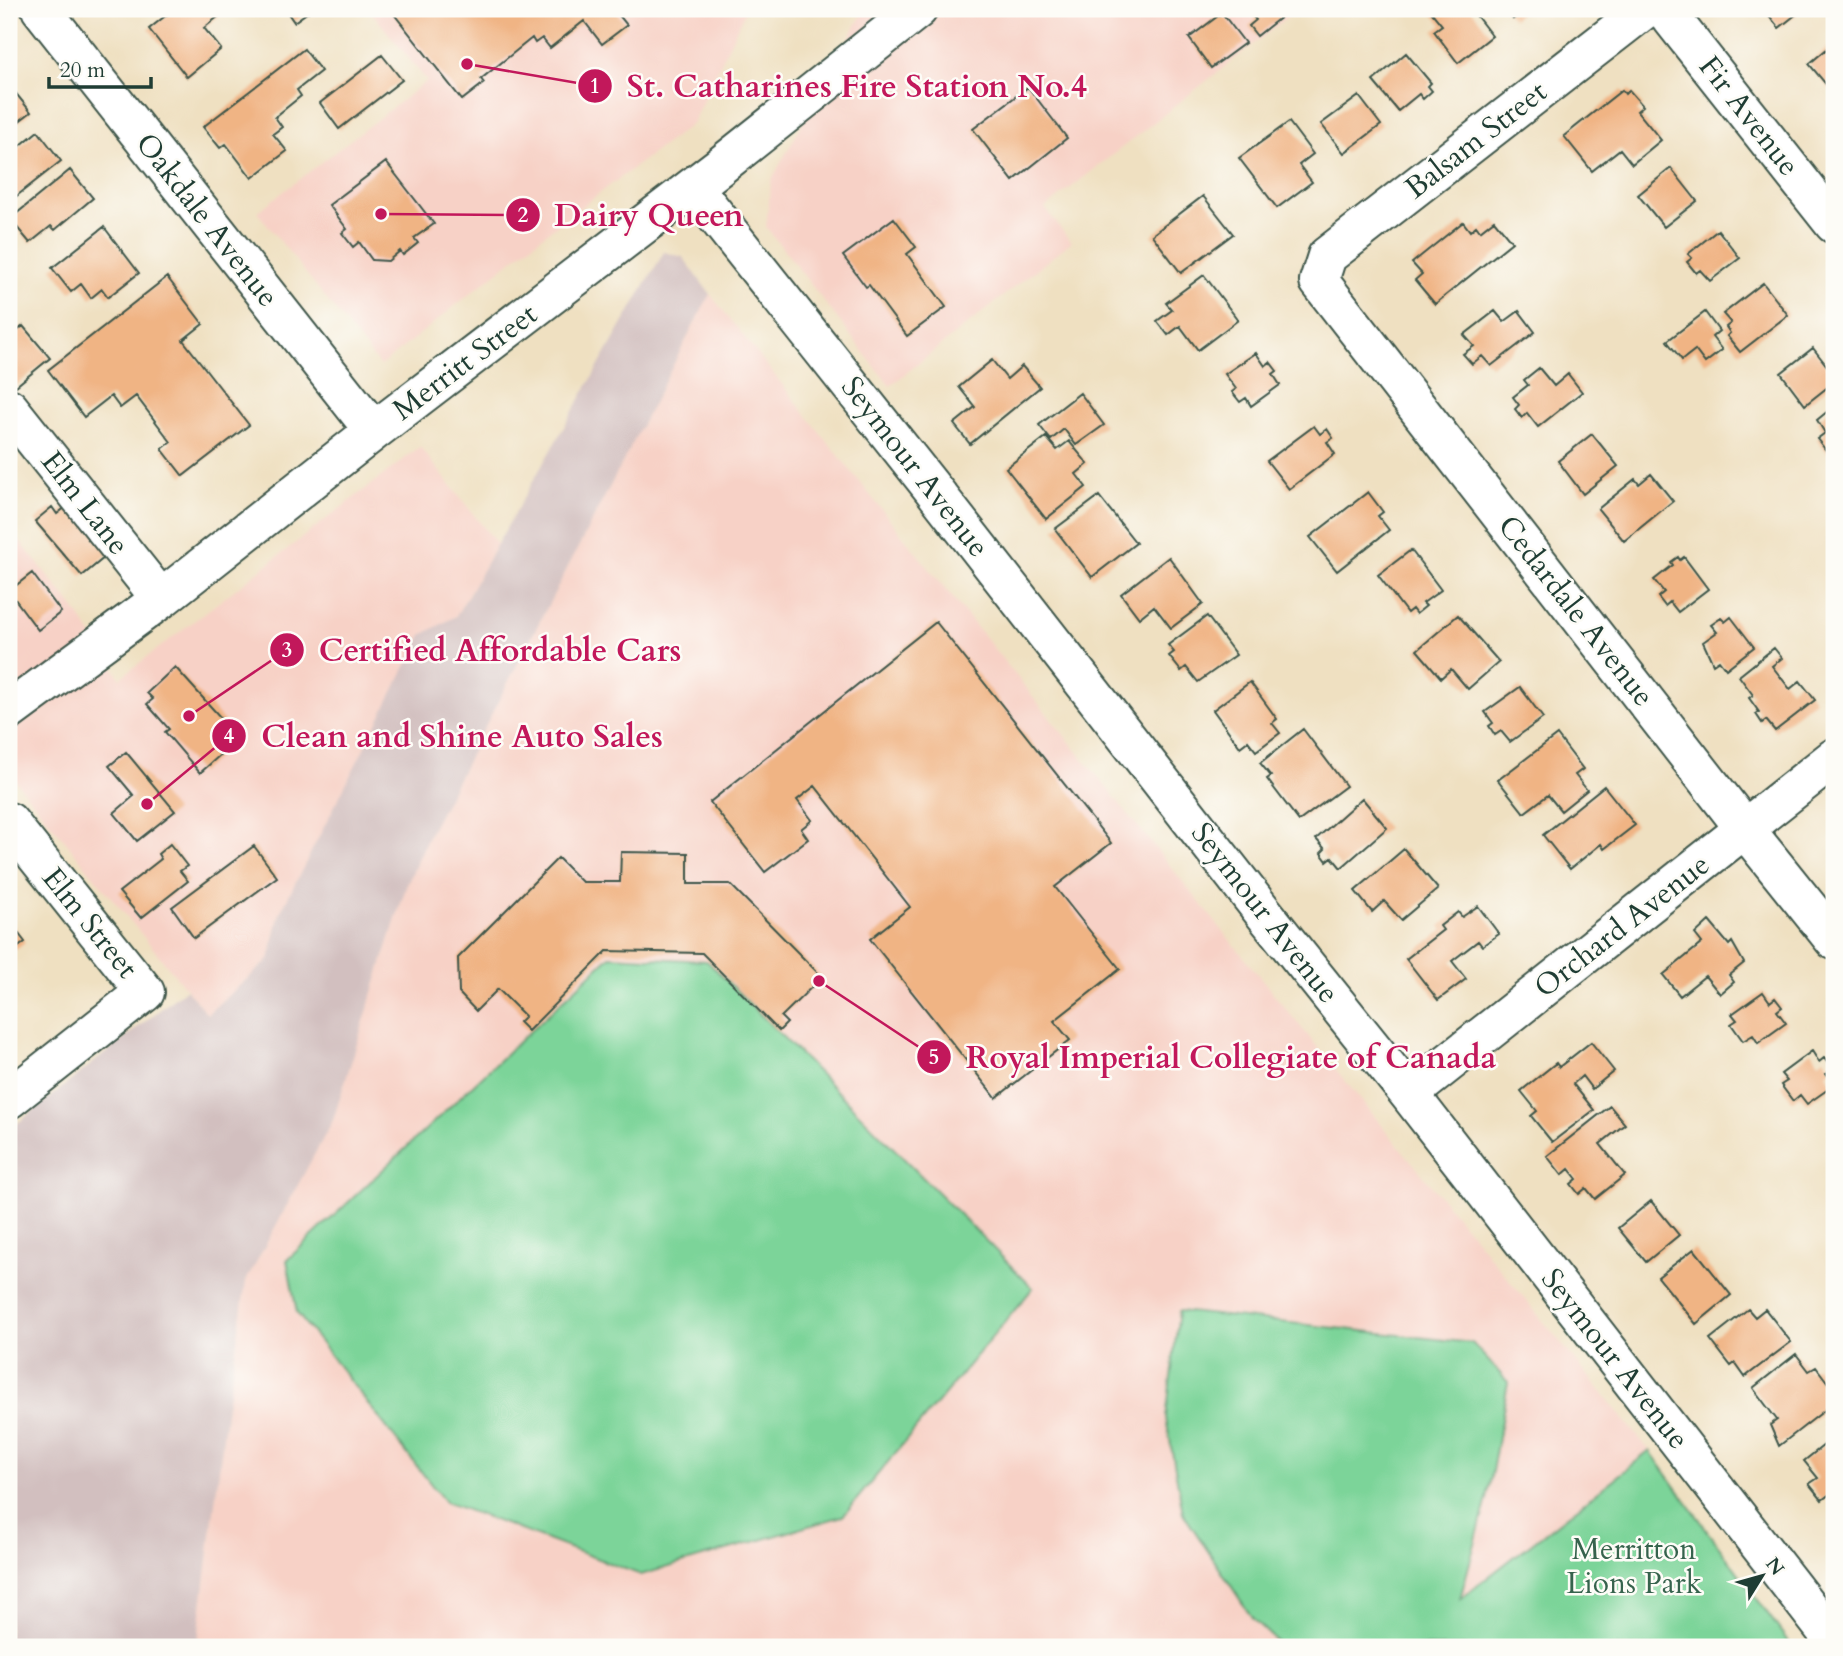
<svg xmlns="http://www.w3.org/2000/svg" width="1843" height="1656" font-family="Cardo,serif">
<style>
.built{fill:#f7d1c6}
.industrial{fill:#d2bfbf}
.green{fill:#7cd499;stroke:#4e8866;stroke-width:2}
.building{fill:#f0b484}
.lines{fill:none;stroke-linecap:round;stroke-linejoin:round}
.minor-casing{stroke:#3e5549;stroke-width:42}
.minor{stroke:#fff;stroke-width:38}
.labels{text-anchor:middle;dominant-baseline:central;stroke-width:5;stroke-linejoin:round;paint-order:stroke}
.street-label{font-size:30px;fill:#1f3d34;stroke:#fdfcf7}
.park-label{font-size:30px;fill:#36634d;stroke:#fdfcf7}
.leader{fill:none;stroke:#c2185b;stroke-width:2.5}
.callout-dot{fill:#c2185b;stroke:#fdfcf7;stroke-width:2.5}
.mark-label{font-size:21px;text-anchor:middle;font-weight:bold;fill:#fff}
.callout-label{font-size:32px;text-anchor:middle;font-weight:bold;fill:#c2185b;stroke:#fdfcf7;stroke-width:5;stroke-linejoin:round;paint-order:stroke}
</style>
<rect width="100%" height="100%" fill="#fdfcf7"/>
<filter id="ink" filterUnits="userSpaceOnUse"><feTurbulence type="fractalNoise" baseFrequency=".0143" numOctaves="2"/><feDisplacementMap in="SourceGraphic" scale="14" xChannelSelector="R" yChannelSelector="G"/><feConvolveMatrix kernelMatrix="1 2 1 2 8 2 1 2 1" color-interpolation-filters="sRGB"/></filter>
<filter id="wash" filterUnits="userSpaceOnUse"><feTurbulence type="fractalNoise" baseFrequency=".00686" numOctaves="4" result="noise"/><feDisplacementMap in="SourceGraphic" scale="28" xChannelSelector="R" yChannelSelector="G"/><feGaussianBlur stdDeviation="1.57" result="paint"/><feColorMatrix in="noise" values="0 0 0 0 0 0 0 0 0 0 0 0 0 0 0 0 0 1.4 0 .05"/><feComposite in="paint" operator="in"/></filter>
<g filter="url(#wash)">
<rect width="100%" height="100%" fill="#efe0c1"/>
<path class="built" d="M369,9H746L692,124L545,234L380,366L257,212L427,81Z
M865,9H1298L1045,208L1071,242L890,386L766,227L771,181Z
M710,294L902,535L1286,1009L1650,1451L1400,1647H197L227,1405L246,1281L333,1120L406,887L429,834Z
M420,447L497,544L456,616L422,636L280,913L269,960L207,1014L9,773V528L75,609L120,678Z"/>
<path class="industrial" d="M664,252L683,257L710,294L429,834L406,887L333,1120L246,1281L227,1405L197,1647H9V1130L186,989L207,1014L269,960L280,913L422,635L456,616Z"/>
<path class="green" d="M610,956L707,961L1033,1288L843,1516L641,1575L445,1502L297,1313L287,1260Z
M1179,1311L1472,1343L1508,1382L1487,1499L1460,1599L1650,1451L1792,1647H1282L1253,1619L1183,1513L1166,1418Z"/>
<g id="blocks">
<path class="building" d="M174,9H212L219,16L204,28L221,49L187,77L149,29Z
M225,9H240L230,16Z
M285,9H312L294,22Z
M390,9H614L627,25L602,44L584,21L550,48L542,38L535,43L532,38L481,79L484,83L462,100Z
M1247,9H1291L1257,36L1249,26L1256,20Z
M1438,9H1455L1458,12L1463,9H1471L1492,36L1458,63L1434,31L1442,25L1432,13Z
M1505,9H1525L1513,19Z
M1764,9H1803L1779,28Z
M1222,13L1245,43L1211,68L1189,38Z
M1834,43V94L1809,64Z
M304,49L321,71L297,90L301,96L275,117L282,127L273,134L287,151L252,178L226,144L220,148L203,127Z
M1406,53L1431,83L1428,86L1432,91L1423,99L1419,94L1398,111L1373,81Z
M382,55L402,80L339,129L320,103Z
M9,85L31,112L9,129Z
M1028,87L1067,138L1013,181L973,129Z
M1622,90L1625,94L1629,90L1643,106L1637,111L1661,140L1632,164L1620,149L1592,171L1564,136Z
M1359,96L1381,125L1344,153L1321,124Z
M1289,122L1313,154L1299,165L1312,182L1277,208L1239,158Z
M38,131L61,161L9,202V155Z
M386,162L434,224L414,238L418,243L403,255L400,251L388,261L372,260L359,242L353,247L342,233L347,229L329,205Z
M1671,168L1697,201L1664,227L1638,195Z
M70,170L93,198L55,230L51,226L30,243L10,219Z
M1203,196L1233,234L1181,273L1152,235Z
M894,218L916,247L907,254L946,307L907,336L869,285L866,287L843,256Z
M1494,220L1512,242L1435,304L1415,280L1422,274L1412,263L1463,222L1470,231L1476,226L1480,231Z
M104,227L139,273L108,297L102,289L91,298L81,284L71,292L52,268Z
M1718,230L1740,258L1710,281L1700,270L1696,273L1687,262L1692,258L1688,254Z
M1204,275L1238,320L1198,350L1180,326L1168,335L1157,321L1172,310L1166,303Z
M167,277L203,324L183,340L249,425L183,476L162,449L171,442L136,396L120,408L111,396L84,417L48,370Z
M1763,283L1788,315L1740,352L1727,336L1730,333L1726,327L1731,323L1723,314Z
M1495,311L1504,322L1519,311L1535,332L1491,366L1482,356L1472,364L1463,354L1474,346L1464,335Z
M1705,312L1719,331L1712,337L1722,350L1705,363L1695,350L1682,360L1667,341Z
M23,326L50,358L16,386L9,377V338Z
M1813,348L1834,375V382L1805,405L1781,373Z
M1256,353L1265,366L1270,362L1277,371L1273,374L1280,385L1251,406L1246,398L1240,402L1232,392L1236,389L1225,374Z
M992,360L1007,379L1022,366L1040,387L970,444L954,424L975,407L959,387Z
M1539,368L1554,386L1568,374L1582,392L1538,427L1527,413L1522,418L1515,409L1519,405L1513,397L1528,385L1524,380Z
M1080,393L1104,425L1076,445L1064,429L1051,440L1039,425Z
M1834,406V450L1829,454L1817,439L1825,433L1817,420Z
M1314,426L1320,434L1327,429L1333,438L1327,442L1335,454L1289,489L1267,461Z
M1592,434L1618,466L1583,494L1558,461Z
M1046,437L1057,450L1069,441L1088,464L1076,474L1086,487L1046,519L1006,468Z
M1651,474L1673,501L1624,541L1598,509L1635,479L1639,484Z
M1368,492L1383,512L1378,516L1389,530L1337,571L1310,537Z
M1099,496L1136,543L1092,577L1055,529Z
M71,503L111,552L82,576L35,521L52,507L57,514Z
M1411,550L1441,590L1423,603L1426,606L1416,614L1412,609L1407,613L1378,575Z
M1169,557L1203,604L1171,628L1154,606L1139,618L1121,594Z
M1678,557L1680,560L1684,557L1708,589L1678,612L1670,602L1665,606L1658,597L1664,592L1654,580L1673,565L1671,562Z
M32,573L61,612L38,630L9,591Z
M1458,615L1499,662L1468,689L1451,669L1441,678L1417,650Z
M1207,616L1236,655L1198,682L1186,667L1181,671L1169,656L1174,652L1168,645Z
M1731,617L1754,647L1726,669L1719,660L1713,664L1703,642L1717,632L1711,625L1721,618L1725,622Z
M936,622L1111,843L1055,887L1120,969L1054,1021L1070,1040L996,1098L870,939L910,907L815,786L797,800L812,820L801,829L808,839L765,872L710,802Z
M1774,648L1782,658L1772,666L1790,689L1800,681L1815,700L1775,731L1766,720L1762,723L1756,714L1759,712L1749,698L1753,695L1739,676Z
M175,667L239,738L200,773L165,732L169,729L147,704L153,699L147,693Z
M1250,682L1277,719L1272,723L1280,733L1256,751L1248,741L1240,747L1213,710Z
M1520,687L1543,718L1510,742L1501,731L1495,735L1489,726L1493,723L1485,712Z
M1303,729L1346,786L1299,821L1267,779L1271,776L1260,763Z
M1557,735L1583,769L1575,775L1587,790L1561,811L1548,795L1524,813L1498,780Z
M126,752L175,811L137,841L114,813L134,796L109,766Z
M1604,786L1635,825L1604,849L1601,844L1570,869L1543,835Z
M1362,798L1387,828L1341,868L1332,857L1327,861L1321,853L1325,849L1316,839Z
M170,844L187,866L180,871L188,881L141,918L119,892L161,859L158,854Z
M254,846L277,877L194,938L172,907Z
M1404,849L1438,889L1401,920L1384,901L1372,912L1355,891Z
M621,852L688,853V884H730L822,977L781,1017L787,1023L779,1031L702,953L607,951L528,1031L519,1022L525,1016L498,989L476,1011L459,993L458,958L558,858L582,882H620Z
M1478,906L1499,934L1482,946L1478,941L1452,961L1466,979L1438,1000L1406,959L1443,930L1440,926L1458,912L1462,917Z
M9,921L25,942L9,954Z
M1709,921L1729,945L1732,942L1744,963L1729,975L1734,982L1720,994L1705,976L1680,996L1663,975L1702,943L1695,934Z
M1763,992L1770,1002L1775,998L1782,1007L1777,1011L1786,1023L1758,1043L1753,1035L1743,1041L1731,1024L1737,1020L1732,1014Z
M1591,1042L1614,1071L1592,1089L1582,1076L1573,1084L1594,1110L1552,1142L1531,1116L1537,1111L1521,1091L1556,1063L1559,1067Z
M1812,1051L1819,1062L1824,1058L1832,1069L1826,1074L1834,1085L1807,1104L1800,1095L1793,1101L1781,1085L1787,1081L1781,1074Z
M1610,1106L1625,1124L1600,1144L1625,1175L1595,1199L1586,1188L1579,1194L1571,1184L1577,1179L1569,1169L1562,1175L1547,1156Z
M1834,1129V1151L1828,1143L1832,1140L1828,1135Z
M1651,1201L1679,1235L1646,1262L1618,1228Z
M1694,1249L1731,1295L1696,1324L1658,1277Z
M1748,1309L1755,1317L1765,1309L1791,1342L1745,1377L1735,1363L1731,1366L1710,1339Z
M1796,1354L1809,1371L1816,1367L1834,1391V1403L1779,1446L1770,1425L1777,1420L1753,1388Z
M1834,1437V1499L1830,1494L1822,1500L1809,1484L1818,1478L1804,1461Z"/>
</g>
</g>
<g filter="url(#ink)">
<use href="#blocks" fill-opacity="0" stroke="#3e5549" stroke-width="2"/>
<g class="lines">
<defs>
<path id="minor" d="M41,9L374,431
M1645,9L1327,256L1319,281L1745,829L1834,940
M1664,9L1834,224
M693,187L932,488L1263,912L1409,1094L1834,1641
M9,408L161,599
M9,711L161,599L374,431L719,167L918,9
M9,822L145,992L9,1099
M1409,1094L1834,758"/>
</defs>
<use href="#minor" class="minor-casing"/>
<use href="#minor" class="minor"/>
</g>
</g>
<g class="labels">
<g class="street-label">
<text transform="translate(1749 116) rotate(52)">Fir Avenue</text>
<text transform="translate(1476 140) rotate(-38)">Balsam Street</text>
<text transform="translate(207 220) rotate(52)">Oakdale Avenue</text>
<text transform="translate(465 362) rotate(-37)">Merritt Street</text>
<text transform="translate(915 467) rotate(52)">Seymour Avenue</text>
<text transform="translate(85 503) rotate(52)">Elm Lane</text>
<text transform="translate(1576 611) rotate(52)">Cedardale Avenue</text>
<text transform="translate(1265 913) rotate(52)">Seymour Avenue</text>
<text transform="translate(90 923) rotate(51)">Elm Street</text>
<text transform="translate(1622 926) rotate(-38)">Orchard Avenue</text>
<text transform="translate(1615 1359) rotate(52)">Seymour Avenue</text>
</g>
<g class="park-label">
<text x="1634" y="1549">Merritton<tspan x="1634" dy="34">Lions Park</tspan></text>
</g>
</g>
<path class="leader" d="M467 64L595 86M381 214L523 215M189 716L287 650M147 804L229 736M819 981L934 1057"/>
<g class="callout-dot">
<circle cx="467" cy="64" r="7"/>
<circle cx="381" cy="214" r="7"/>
<circle cx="189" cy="716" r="7"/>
<circle cx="147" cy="804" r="7"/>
<circle cx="819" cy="981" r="7"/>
<circle cx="595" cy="86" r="18"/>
<circle cx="523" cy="215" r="18"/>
<circle cx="287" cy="650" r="18"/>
<circle cx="229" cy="736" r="18"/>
<circle cx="934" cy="1057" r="18"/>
</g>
<g class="mark-label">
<text x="595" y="93">1</text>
<text x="523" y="222">2</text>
<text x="287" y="657">3</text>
<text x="229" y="743">4</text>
<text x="934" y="1064">5</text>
</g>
<g class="callout-label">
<text x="857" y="97">St. Catharines Fire Station No.4</text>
<text x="649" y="226">Dairy Queen</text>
<text x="500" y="661">Certified Affordable Cars</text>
<text x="462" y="747">Clean and Shine Auto Sales</text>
<text x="1231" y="1068">Royal Imperial Collegiate of Canada</text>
</g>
<rect width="1843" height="1656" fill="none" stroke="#fdfcf7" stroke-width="35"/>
<g transform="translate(1762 1576) rotate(53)" stroke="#fdfcf7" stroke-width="5" paint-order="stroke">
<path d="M0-5L12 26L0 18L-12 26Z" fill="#1f3d34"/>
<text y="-10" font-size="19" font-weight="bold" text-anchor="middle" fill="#1f3d34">N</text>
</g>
<path d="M49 77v10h102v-10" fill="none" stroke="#1f3d34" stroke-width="3.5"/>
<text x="60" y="77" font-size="21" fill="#1f3d34" stroke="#fdfcf7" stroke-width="5" paint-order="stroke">20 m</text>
</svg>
